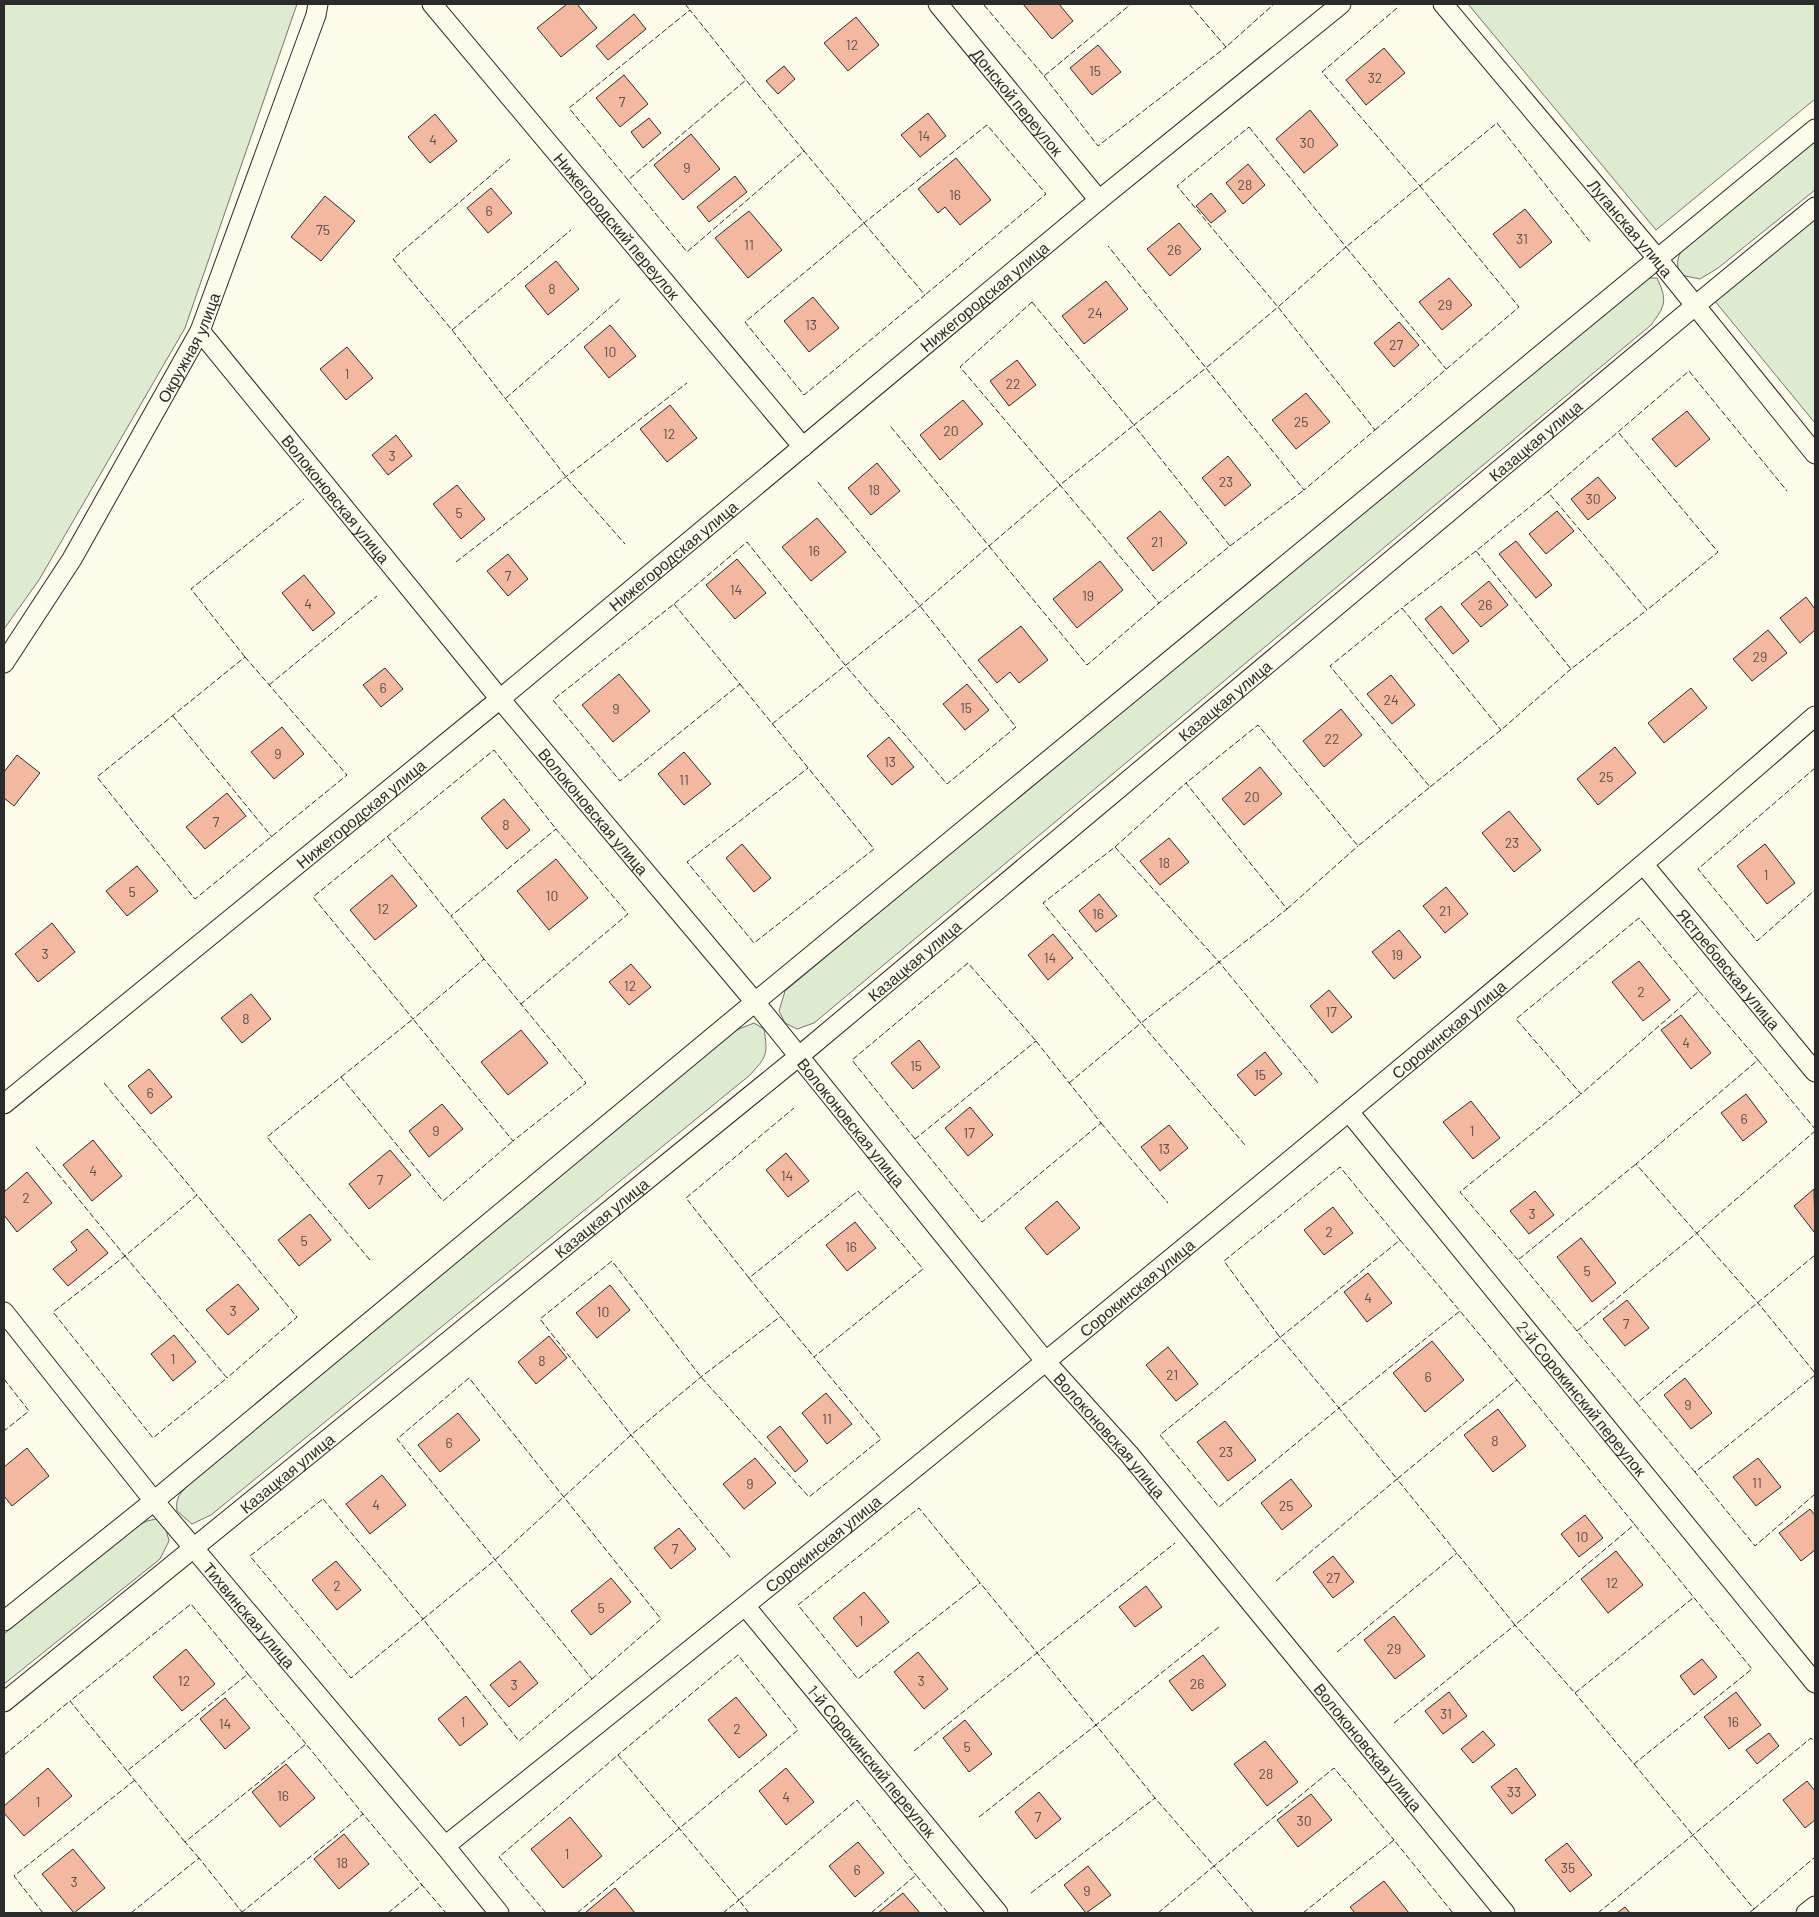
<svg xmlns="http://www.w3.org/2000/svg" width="1819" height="1917" font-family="Barlow,sans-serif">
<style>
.green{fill:#deebd1;stroke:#74746e}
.building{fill:#f2b8a0;stroke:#2b2b2b}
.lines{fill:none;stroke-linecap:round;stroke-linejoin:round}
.street-casing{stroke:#2b2b2b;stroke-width:21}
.street{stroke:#fdfbea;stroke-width:19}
.fence{stroke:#2b2b2b;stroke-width:1;stroke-dasharray:6 2.5;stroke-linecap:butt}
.labels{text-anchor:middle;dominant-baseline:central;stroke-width:4;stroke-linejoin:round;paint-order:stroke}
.number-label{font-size:14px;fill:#5d4e48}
.street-label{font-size:16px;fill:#2b2b2b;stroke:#fdfbea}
</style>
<rect width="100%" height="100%" fill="#fdfbea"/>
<path class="green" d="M4,4H297L185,328L39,580L4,629Z
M1468,4H1815V99L1656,230Z
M1815,138V190L1718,268L1700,279L1680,275C1675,261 1678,255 1687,243Z
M1815,219V423L1714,300Z
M1647,278H1657C1668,301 1665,306 1651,325L814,1023L797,1029L785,1023L779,1011L785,991L1634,284Z
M754,1023L764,1029C768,1055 767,1056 750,1075L211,1515L192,1524L177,1511C175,1497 181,1492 191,1483L734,1031Z
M156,1519L165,1525L169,1541L160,1559L4,1684V1634L135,1527L147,1521Z"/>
<path class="building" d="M567,4H577L597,28L561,57L537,28Z
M1023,4H1059L1073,21L1052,39Z
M634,14L646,29L608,60L596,46Z
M856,17L879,45L848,71L824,43Z
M1098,45L1121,72L1092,95L1070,68Z
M1384,48L1405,73L1366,105L1346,80Z
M784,66L795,79L778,94L766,81Z
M624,75L648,104L620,127L596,98Z
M1310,110L1338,145L1304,173L1276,139Z
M928,113L946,136L920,157L901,135Z
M435,114L457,141L430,163L408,137Z
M649,118L661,133L643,148L631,132Z
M691,134L720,169L683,200L654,165Z
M956,158L991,200L960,225L945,207L938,213L918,189Z
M1248,164L1265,185L1243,204L1226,183Z
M735,176L747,192L709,222L697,207Z
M491,188L512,213L488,233L467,208Z
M1211,193L1226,211L1211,223L1196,206Z
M325,196L355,221L321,261L291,237Z
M1525,209L1552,242L1520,268L1493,234Z
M749,211L782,250L748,278L715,238Z
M1179,223L1201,249L1170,276L1147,249Z
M556,261L579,289L548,315L525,286Z
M1449,278L1472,305L1442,330L1419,302Z
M1106,281L1128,309L1084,344L1062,316Z
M813,297L839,328L809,352L784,321Z
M1399,322L1419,345L1394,367L1374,343Z
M610,325L636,356L609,378L584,347Z
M347,347L373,378L346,400L320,369Z
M1017,360L1036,385L1009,406L990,381Z
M1306,393L1330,422L1296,449L1272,420Z
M963,400L983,424L940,460L920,435Z
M670,405L697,438L667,462L640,429Z
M1687,411L1710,439L1676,467L1652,439Z
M396,435L412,456L388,475L372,455Z
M1228,456L1251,485L1225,506L1202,478Z
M877,463L900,491L871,515L848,488Z
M1598,477L1616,498L1588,520L1571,499Z
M457,485L485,519L461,539L433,504Z
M1160,511L1187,543L1153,571L1127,538Z
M1557,511L1574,531L1546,554L1529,534Z
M817,518L846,552L811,581L782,547Z
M1516,541L1552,585L1536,598L1499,554Z
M508,554L528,579L508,596L487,571Z
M737,559L766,593L735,619L706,585Z
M1100,561L1123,590L1077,628L1053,599Z
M304,575L335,613L313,631L282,593Z
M1489,581L1508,605L1481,627L1461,604Z
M1806,597L1815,609V630L1800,643L1780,618Z
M1441,606L1469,641L1453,654L1425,619Z
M1021,626L1048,660L1019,683L1010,672L997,683L978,660Z
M1768,630L1787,653L1752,681L1733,659Z
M385,668L403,689L381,707L363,685Z
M619,674L650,711L613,742L582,705Z
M1391,675L1415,705L1392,724L1367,694Z
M967,684L989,710L965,730L943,704Z
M1691,688L1707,708L1664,743L1648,723Z
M1341,709L1362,735L1324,767L1303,741Z
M282,727L304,754L274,779L251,752Z
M889,737L914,767L892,785L867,756Z
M1615,747L1636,773L1598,805L1577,779Z
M684,752L711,784L684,805L658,774Z
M17,755L40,773L14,806L4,798V772Z
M1260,767L1282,794L1244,825L1222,799Z
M227,793L246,816L205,849L186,827Z
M504,799L530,830L507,849L481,818Z
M1509,811L1541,850L1514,872L1482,833Z
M1169,838L1189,862L1160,885L1140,861Z
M742,844L771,878L754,892L726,858Z
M1765,844L1795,883L1767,904L1737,866Z
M556,859L588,898L549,930L517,891Z
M137,866L158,891L127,916L106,891Z
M392,875L417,906L375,940L350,910Z
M1446,887L1468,914L1445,933L1423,906Z
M1099,894L1117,916L1096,932L1079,911Z
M52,923L75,952L38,982L15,954Z
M1399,930L1421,957L1394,979L1372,952Z
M1053,934L1073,958L1048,980L1028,955Z
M1639,961L1670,1000L1643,1021L1612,982Z
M631,964L651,987L629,1005L609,982Z
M1329,990L1352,1017L1332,1033L1310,1006Z
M251,994L271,1019L242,1043L221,1018Z
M1681,1015L1711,1053L1691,1069L1661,1030Z
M521,1030L548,1063L508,1095L481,1062Z
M919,1040L940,1067L913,1089L891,1063Z
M1265,1052L1282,1074L1255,1096L1237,1075Z
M149,1069L172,1097L151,1114L128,1086Z
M1746,1094L1767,1122L1743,1141L1721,1113Z
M1471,1101L1500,1138L1473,1159L1443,1122Z
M442,1104L463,1129L429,1157L409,1131Z
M970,1107L993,1135L968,1156L945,1128Z
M1169,1125L1188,1148L1160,1171L1141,1147Z
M93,1140L122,1176L92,1201L63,1165Z
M390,1150L411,1175L369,1209L349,1184Z
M786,1153L809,1181L788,1197L766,1170Z
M27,1172L52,1203L17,1232L4,1215V1192Z
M1814,1189L1815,1231L1814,1232L1794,1206Z
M1535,1191L1554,1215L1529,1234L1510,1211Z
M1057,1201L1080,1228L1047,1255L1025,1228Z
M1333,1207L1353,1233L1324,1255L1304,1230Z
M310,1214L331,1240L299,1266L278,1240Z
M855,1222L876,1248L847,1271L826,1245Z
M87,1229L108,1253L68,1286L53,1269L77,1250L71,1242Z
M1581,1238L1616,1283L1592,1302L1557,1257Z
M1368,1273L1392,1303L1367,1322L1344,1292Z
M238,1284L259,1309L228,1335L206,1310Z
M610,1285L630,1310L597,1338L576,1313Z
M1627,1300L1649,1328L1625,1346L1603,1319Z
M174,1335L196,1362L173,1381L151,1354Z
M549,1336L567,1358L536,1384L518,1362Z
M1432,1341L1464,1380L1425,1412L1393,1373Z
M1168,1347L1198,1384L1176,1401L1146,1365Z
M1685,1378L1712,1413L1691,1429L1664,1395Z
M826,1393L852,1424L827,1444L802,1413Z
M1498,1409L1526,1446L1493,1472L1464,1435Z
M458,1413L480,1440L440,1472L418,1445Z
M1225,1421L1256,1460L1228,1481L1197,1442Z
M780,1426L808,1461L795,1472L767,1437Z
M27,1448L49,1476L12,1506L4,1496V1467Z
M755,1458L776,1483L744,1509L723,1484Z
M1758,1458L1781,1487L1756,1506L1733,1477Z
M382,1475L406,1505L370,1534L346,1504Z
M1291,1479L1312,1506L1282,1530L1261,1503Z
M1810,1509L1815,1515V1550L1801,1561L1779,1533Z
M1585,1515L1603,1538L1579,1557L1561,1534Z
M679,1528L696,1549L671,1569L654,1548Z
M1616,1551L1643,1585L1608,1613L1581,1579Z
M1333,1556L1354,1582L1333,1598L1313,1572Z
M336,1561L361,1590L337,1610L312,1580Z
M611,1578L631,1602L591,1635L571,1611Z
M1146,1586L1162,1607L1135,1627L1119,1607Z
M864,1592L889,1622L857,1647L833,1618Z
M1394,1616L1425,1656L1395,1679L1364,1640Z
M186,1649L215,1684L182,1711L153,1677Z
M918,1652L948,1689L924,1709L894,1672Z
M1203,1655L1226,1685L1192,1711L1169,1681Z
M1702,1659L1717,1677L1694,1695L1680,1676Z
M520,1661L538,1683L509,1707L490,1685Z
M1449,1692L1467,1716L1443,1734L1425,1711Z
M1736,1692L1761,1725L1729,1749L1704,1717Z
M466,1696L488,1724L460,1746L438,1719Z
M736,1697L767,1735L739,1758L708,1720Z
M225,1698L250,1728L225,1749L200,1719Z
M965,1720L992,1754L969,1772L943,1738Z
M1483,1731L1495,1745L1473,1763L1461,1749Z
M1769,1733L1779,1746L1757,1764L1746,1750Z
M1265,1741L1298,1782L1267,1806L1234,1764Z
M286,1764L315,1798L280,1827L252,1792Z
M48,1768L72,1796L24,1836L4,1813V1806Z
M786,1768L814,1802L786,1825L759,1791Z
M1516,1768L1536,1795L1512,1814L1491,1787Z
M1807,1781L1815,1791V1820L1805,1828L1783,1800Z
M1039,1792L1061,1819L1036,1839L1015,1812Z
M1311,1794L1332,1820L1298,1847L1277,1820Z
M570,1817L602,1856L563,1888L531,1849Z
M344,1834L369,1864L339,1889L314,1859Z
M858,1842L884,1873L855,1897L829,1866Z
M1567,1843L1592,1875L1570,1892L1545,1860Z
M73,1849L105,1888L74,1913L42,1874Z
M1088,1866L1111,1895L1086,1913L1064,1885Z
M1384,1881L1409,1913H1355L1350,1907Z
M615,1888L635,1913H587L586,1912Z
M903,1893L920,1913H878Z
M1625,1907L1630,1913H1617Z"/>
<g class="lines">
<defs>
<g id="street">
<path id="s1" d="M432,4L803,447"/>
<path id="s2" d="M938,4L1099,200"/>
<path id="s3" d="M1443,4L1657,258L1815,454"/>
<path id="s4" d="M200,331L500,699L755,1002L1046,1362L1129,1454L1505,1913"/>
<path id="s5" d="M4,663L72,559L200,331L316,15L318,4"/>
<path id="s6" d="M1644,865L1815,1072"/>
<path id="s7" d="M4,1104L500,699L1099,200L1341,4"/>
<path id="s8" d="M1349,1112L1815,1683"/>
<path id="s9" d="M4,1312L154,1501L445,1846L499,1913"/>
<path id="s10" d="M746,1607L998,1913"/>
<path d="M4,1621L154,1501L755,1002L1815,129"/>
<path id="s11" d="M4,1702L798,1057L1696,305L1815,207"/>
<path id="s12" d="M445,1846C701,1642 956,1436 1208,1228C1413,1059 1616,890 1815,716"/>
<path d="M1806,1913L1815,1906"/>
</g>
</defs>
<use href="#street" class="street-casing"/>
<use href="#street" class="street"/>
<path class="fence" d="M685,4L690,10
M1189,4L1226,47L1274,4
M984,5L1044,76L1131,4
M1397,8L1322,72L1420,186L1497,123L1591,243
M1044,76L1098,146L1226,47
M1249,127L1346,247L1278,307L1177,186Z
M804,151L746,80L628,180L687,252L804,151L864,223L987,125L1046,194L925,295
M510,159L393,259L452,330L567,478L625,544
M628,180L569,108L690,10L746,80
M864,223L925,295L804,395L745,322Z
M1032,302L1134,425L1060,485L960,367Z
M452,330L571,230
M506,398L621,298
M891,427L989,546L1060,485L1159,603L1230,546L1134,425L1206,368L1304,490L1375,430L1278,307L1206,368L1108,246
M1375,430L1519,307L1420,186L1346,247L1446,369
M1619,433L1718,552L1647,610L1548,492L1689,371L1787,491
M1548,492L1476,551L1571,669L1647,610
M1230,546L1304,490
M1476,551L1402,608L1501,730
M456,562L687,383
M674,604L740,684L620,781L553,700L674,604L747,542L845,665L947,784L1016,727L920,606L817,481
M245,657L347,775L195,899L97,777Z
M245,657L191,589L304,499
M740,684L874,849L754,943L687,862L808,768
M269,685L377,596
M173,716L272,837
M772,724L920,606L989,546L1087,665L1159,603
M1815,768L1698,869L1757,941L1815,890
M1430,787L1501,730L1571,669
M387,836L451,916
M1115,847L1186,783
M1287,909L1358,846
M484,959L451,916L556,829
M1699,991L1639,918L1516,1019L1581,1094L1699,991L1758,1060L1636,1164L1758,1303L1815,1373
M1036,1041L1101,1123L982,1222L915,1139Z
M1758,1060L1815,1129
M341,1077L413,1019L513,1141L586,1083L484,959L413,1019L313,897L494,750L556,829L628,914L521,1004
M104,1083L197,1195
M1069,1083L1141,1023L1043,903L1115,847L1219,962L1141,1023L1245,1145
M1318,1083L1219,962L1287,909L1186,783L1258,725L1358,846L1430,787L1330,666L1402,608
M1101,1123L1168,1203
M915,1139L852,1060L968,963L1036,1041
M36,1147L125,1256L197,1195L297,1317L227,1378
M1400,1240L1460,1311L1339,1408L1397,1479L1517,1380L1460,1311
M125,1256L227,1378L153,1438L53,1312Z
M370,1260L267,1137L341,1077L443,1201L513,1141
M1518,1260L1460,1192L1581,1094
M749,1278L686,1198L794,1108
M1577,1331L1518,1260L1636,1164
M1279,1336L1224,1261L1340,1167L1400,1240L1160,1435L1219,1507L1339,1408L1279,1336
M1815,1375L1695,1472L1755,1546L1815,1494
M4,1379L29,1411L4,1431
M1517,1380L1752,1669L1634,1764L1575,1693
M1637,1403L1577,1331L1697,1233L1815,1131
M1695,1472L1637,1403L1815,1255
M323,1499L423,1619L351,1678L250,1556Z
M730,1557L631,1435L540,1319L612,1261L701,1377L809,1497L881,1439L814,1357L923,1269L858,1191L749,1278L814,1357
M1276,1581L1397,1479L1515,1625L1635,1524
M1337,1652L1457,1553
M592,1679L661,1619L469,1378L397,1439L592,1679L519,1741L423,1619L495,1560L631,1435L701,1377L781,1316
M1394,1723L1515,1625L1575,1693L1693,1598
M914,1751L1175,1543
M4,1755L70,1701
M1634,1764L1754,1909L1749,1913
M127,1771L70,1701L191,1604L248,1674
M979,1817L1096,1725L919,1508L798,1605L858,1679L980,1583
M185,1842L127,1771L248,1674L306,1744
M199,1858L185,1842L306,1744L363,1814
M1031,1893L1155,1798
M1754,1909L1815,1857
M43,1913L14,1876L135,1780
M131,1913L199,1858L242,1912
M243,1913L242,1912L363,1814L422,1885
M388,1913L422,1885L446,1913
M546,1913L499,1857L618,1755L739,1900L723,1913
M577,1913L798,1730L738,1655L618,1755
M749,1913L739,1900L857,1800L916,1875
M871,1913L916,1875L948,1913
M1158,1913L1214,1866L1155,1798L1096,1725L1219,1627
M1254,1913L1214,1866L1334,1768L1394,1840
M1303,1913L1394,1840L1453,1913
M1598,1913L1811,1738L1815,1743"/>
</g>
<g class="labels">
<g class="number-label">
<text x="852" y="44">12</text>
<text x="1095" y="70">15</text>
<text x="1375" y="77">32</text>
<text x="622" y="101">7</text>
<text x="924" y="135">14</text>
<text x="433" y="139">4</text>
<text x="1307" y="142">30</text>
<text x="687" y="167">9</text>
<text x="1245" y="184">28</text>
<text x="955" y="194">16</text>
<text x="489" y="210">6</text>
<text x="323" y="229">75</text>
<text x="1522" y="238">31</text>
<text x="749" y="244">11</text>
<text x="1174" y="249">26</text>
<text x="552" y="288">8</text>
<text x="1445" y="304">29</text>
<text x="1095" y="312">24</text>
<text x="811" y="324">13</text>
<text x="1396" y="344">27</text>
<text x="610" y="351">10</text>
<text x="347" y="373">1</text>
<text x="1013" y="383">22</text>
<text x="1301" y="421">25</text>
<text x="951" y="430">20</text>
<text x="669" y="433">12</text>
<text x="392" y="455">3</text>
<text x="1226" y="481">23</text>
<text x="874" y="489">18</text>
<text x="1593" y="498">30</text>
<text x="459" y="512">5</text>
<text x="1157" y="541">21</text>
<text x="814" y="550">16</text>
<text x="508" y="575">7</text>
<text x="736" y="589">14</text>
<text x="1088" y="595">19</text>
<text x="308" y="603">4</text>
<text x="1485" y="604">26</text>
<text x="1760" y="656">29</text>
<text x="383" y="687">6</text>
<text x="1391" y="699">24</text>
<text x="966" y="707">15</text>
<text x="616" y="708">9</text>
<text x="1332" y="738">22</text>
<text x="278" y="753">9</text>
<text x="890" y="761">13</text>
<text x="1606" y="776">25</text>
<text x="684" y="779">11</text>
<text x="1252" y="796">20</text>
<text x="216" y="821">7</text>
<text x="506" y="824">8</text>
<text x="1512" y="842">23</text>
<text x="1164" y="862">18</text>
<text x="1766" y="874">1</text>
<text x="132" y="891">5</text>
<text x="552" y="895">10</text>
<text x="383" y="908">12</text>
<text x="1445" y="910">21</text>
<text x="1098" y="913">16</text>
<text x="45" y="953">3</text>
<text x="1397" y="954">19</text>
<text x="1050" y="957">14</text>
<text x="630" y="985">12</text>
<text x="1641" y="991">2</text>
<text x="1331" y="1011">17</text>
<text x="246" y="1018">8</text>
<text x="1686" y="1042">4</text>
<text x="916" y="1065">15</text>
<text x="1260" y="1074">15</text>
<text x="150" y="1092">6</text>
<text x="1744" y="1118">6</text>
<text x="436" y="1130">9</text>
<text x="1472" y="1130">1</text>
<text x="969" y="1132">17</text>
<text x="1164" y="1148">13</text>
<text x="93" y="1170">4</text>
<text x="787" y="1175">14</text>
<text x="380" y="1179">7</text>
<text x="26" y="1197">2</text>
<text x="1532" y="1213">3</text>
<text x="1329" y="1231">2</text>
<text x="304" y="1240">5</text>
<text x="851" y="1246">16</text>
<text x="1587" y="1270">5</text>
<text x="1368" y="1297">4</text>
<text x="233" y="1310">3</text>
<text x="603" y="1311">10</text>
<text x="1626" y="1323">7</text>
<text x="173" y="1358">1</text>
<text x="542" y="1360">8</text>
<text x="1172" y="1374">21</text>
<text x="1428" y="1376">6</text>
<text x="1688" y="1404">9</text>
<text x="827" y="1418">11</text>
<text x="1495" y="1440">8</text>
<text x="449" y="1442">6</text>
<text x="1226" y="1451">23</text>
<text x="1757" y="1482">11</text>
<text x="750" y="1483">9</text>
<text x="376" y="1504">4</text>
<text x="1286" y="1505">25</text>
<text x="1582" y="1536">10</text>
<text x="675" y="1548">7</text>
<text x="1333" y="1577">27</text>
<text x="1612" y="1582">12</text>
<text x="337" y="1585">2</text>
<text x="601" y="1607">5</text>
<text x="861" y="1620">1</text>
<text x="1394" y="1648">29</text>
<text x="184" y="1680">12</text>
<text x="921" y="1680">3</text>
<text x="1197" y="1683">26</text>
<text x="514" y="1684">3</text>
<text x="1446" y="1713">31</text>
<text x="463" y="1721">1</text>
<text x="1733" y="1721">16</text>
<text x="225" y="1723">14</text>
<text x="737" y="1728">2</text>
<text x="967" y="1746">5</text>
<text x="1266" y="1773">28</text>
<text x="1514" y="1791">33</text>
<text x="283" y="1795">16</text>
<text x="786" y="1796">4</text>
<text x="38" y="1801">1</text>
<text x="1038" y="1816">7</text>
<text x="1304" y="1820">30</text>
<text x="567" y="1853">1</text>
<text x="342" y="1862">18</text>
<text x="1568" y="1867">35</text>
<text x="857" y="1869">6</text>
<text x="74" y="1881">3</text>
<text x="1087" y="1890">9</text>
</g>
<g class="street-label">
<text stroke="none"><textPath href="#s2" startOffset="126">Донской переулок</textPath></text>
<text stroke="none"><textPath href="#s1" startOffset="289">Нижегородский переулок</textPath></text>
<text stroke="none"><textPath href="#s3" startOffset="292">Луганская улица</textPath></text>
<text stroke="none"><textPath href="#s7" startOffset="1270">Нижегородская улица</textPath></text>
<text stroke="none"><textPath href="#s5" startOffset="366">Окружная улица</textPath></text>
<text stroke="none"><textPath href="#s11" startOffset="1984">Казацкая улица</textPath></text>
<text stroke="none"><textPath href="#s4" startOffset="216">Волоконовская улица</textPath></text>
<text stroke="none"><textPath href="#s7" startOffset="865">Нижегородская улица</textPath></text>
<text stroke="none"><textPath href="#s11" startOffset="1579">Казацкая улица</textPath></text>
<text stroke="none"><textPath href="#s4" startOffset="621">Волоконовская улица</textPath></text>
<text stroke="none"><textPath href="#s7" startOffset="460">Нижегородская улица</textPath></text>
<text stroke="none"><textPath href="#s11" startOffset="1174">Казацкая улица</textPath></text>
<text stroke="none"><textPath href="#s6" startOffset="134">Ястребовская улица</textPath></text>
<text stroke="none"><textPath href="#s12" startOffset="1294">Сорокинская улица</textPath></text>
<text stroke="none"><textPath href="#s4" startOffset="1025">Волоконовская улица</textPath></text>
<text stroke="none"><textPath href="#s11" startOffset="769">Казацкая улица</textPath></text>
<text stroke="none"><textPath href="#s12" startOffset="889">Сорокинская улица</textPath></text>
<text stroke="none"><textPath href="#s8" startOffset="369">2-й Сорокинский переулок</textPath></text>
<text stroke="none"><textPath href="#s4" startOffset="1431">Волоконовская улица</textPath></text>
<text stroke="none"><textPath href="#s11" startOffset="364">Казацкая улица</textPath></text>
<text stroke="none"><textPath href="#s12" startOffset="484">Сорокинская улица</textPath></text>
<text stroke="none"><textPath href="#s9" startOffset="390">Тихвинская улица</textPath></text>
<text stroke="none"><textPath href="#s4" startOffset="1836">Волоконовская улица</textPath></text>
<text stroke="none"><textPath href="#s10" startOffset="199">1-й Сорокинский переулок</textPath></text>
</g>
</g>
<rect width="1819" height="1917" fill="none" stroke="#2b2b2b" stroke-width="10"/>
</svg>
